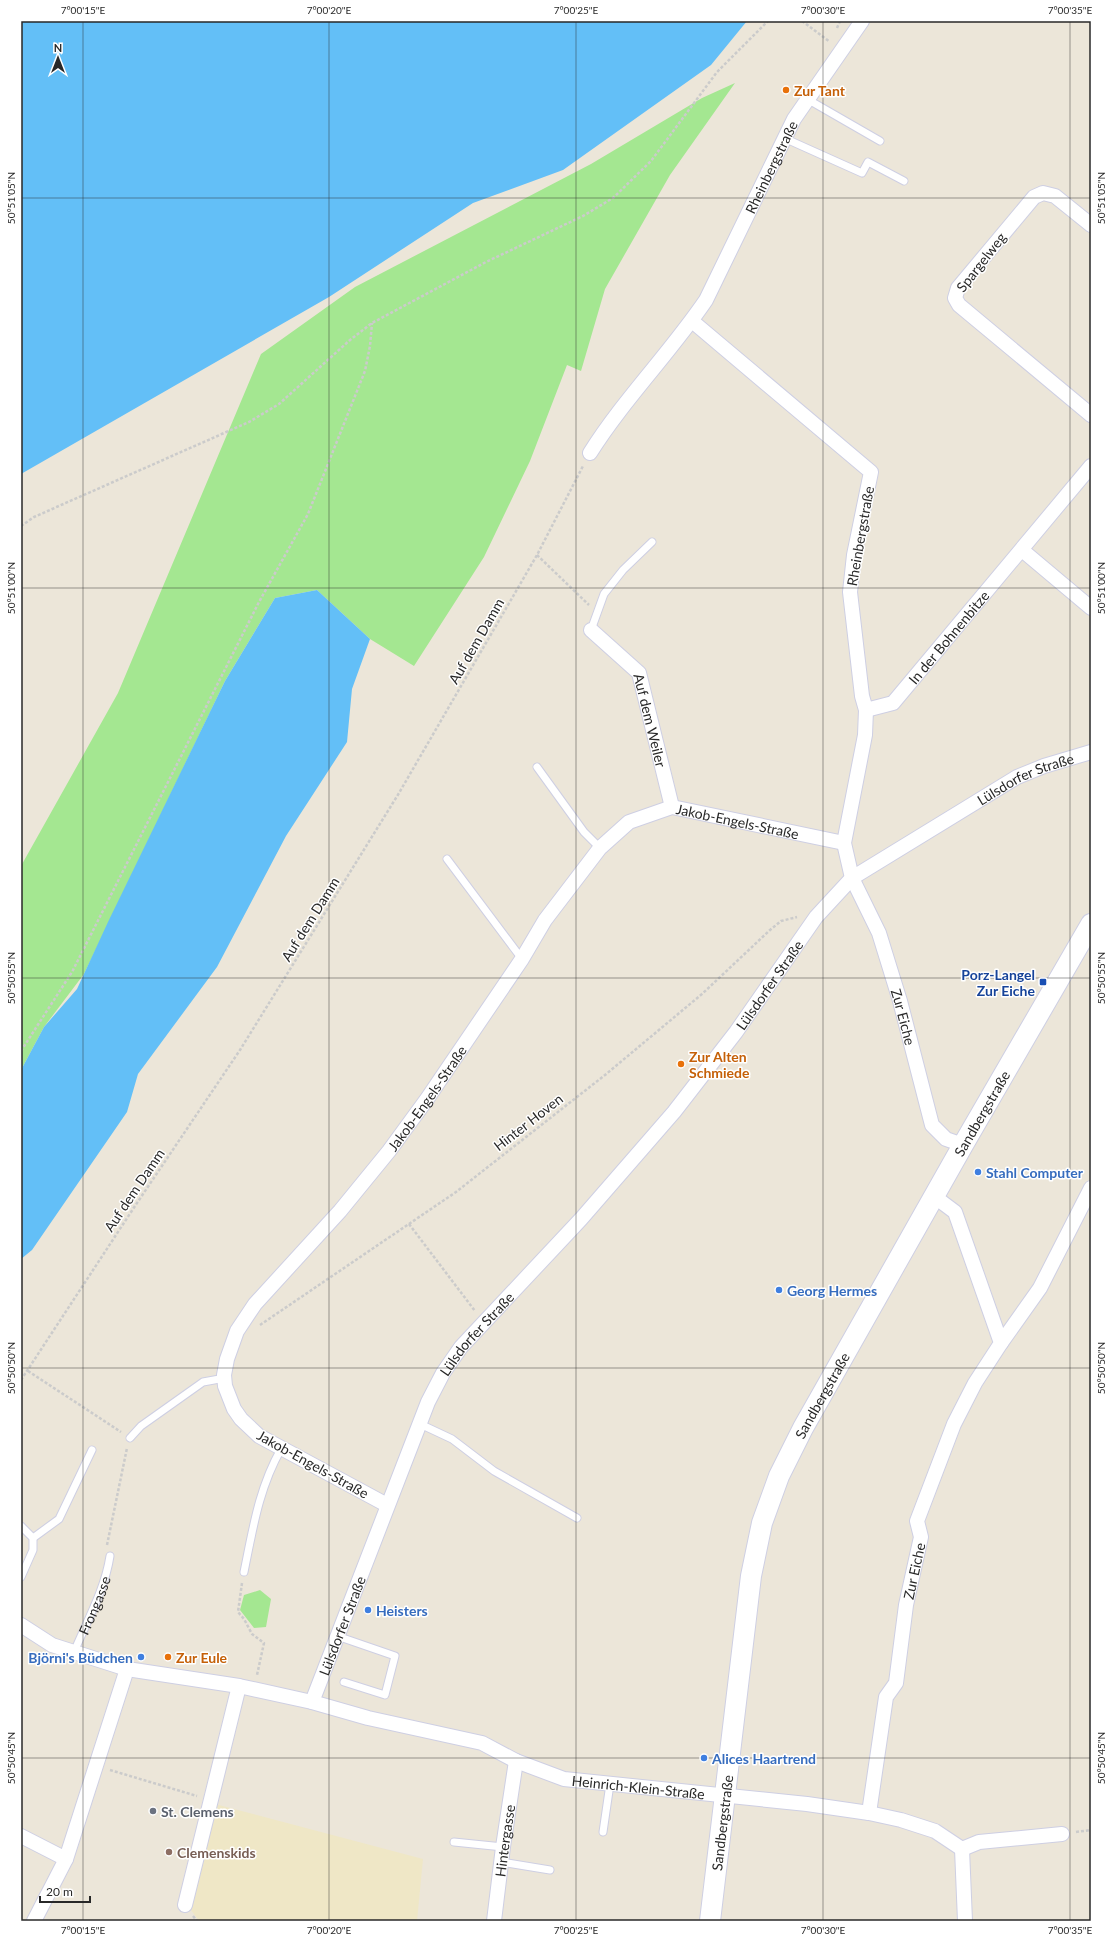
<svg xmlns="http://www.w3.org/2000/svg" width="1112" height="1942" font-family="Lato,sans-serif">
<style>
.education{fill:#efe7c6}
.green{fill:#a4e791}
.water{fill:#63bff7}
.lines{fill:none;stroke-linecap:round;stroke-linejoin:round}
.lane-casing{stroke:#cecfe3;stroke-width:9}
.street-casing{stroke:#cecfe3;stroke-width:16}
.secondary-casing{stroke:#cecfe3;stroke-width:22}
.path{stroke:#cbcbcb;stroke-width:2.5;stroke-dasharray:3 2;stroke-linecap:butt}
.lane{stroke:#fff;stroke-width:7}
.street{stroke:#fff;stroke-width:14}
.secondary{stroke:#fff;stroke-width:20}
.ticks{fill:none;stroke:#282828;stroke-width:1;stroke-opacity:0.45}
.food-dot{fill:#e8710a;stroke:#fff;stroke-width:1.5}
.transit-dot{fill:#1a4fb4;stroke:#fff;stroke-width:1.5}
.shop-dot{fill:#3f7fe0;stroke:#fff;stroke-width:1.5}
.worship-dot{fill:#6b7280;stroke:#fff;stroke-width:1.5}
.education-dot{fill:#8d6e63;stroke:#fff;stroke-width:1.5}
.labels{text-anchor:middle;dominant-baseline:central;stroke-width:3;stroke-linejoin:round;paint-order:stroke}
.food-label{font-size:14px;font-weight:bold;fill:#c56008;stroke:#fff;text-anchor:start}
.street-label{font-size:14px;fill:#282828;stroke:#fff}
.transit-label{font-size:14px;font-weight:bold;fill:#164399;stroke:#fff;text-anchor:end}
.shop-label{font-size:14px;font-weight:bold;fill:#366cbe;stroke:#fff;text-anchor:start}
.worship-label{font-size:14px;font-weight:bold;fill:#5b616d;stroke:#fff;text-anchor:start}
.education-label{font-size:14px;font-weight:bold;fill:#785e54;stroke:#fff;text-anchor:start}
.neatline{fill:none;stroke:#282828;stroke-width:1.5}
.ticks-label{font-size:10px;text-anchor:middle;fill:#282828}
</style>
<rect width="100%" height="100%" fill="#ece6d9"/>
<path class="education" d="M215,1804L423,1859L417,1921H199L191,1910Z"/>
<path class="green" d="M735,83L670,175L605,289L581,371L567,365L530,461L484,557L414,666L370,639L317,590L275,598L225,681L84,974L44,1027L21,1070V866L118,693L261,354L355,287L591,164L702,98Z
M260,1590L271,1599L266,1627L254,1628L240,1610L244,1595Z"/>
<path class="water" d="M21,21H747L711,65L563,170L473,203L329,297L21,474Z
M317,590L370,639L352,689L347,742L286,836L217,967L138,1074L127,1112L32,1250L21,1259V1070L44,1027L77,989L108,922L225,681L275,598Z"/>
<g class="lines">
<defs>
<g id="lane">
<path d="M807,99L880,141"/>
<path d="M784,138L862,173L868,162L904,181"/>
<path d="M591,630L604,594L623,570L652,542"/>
<path d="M537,767L584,832L600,848"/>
<path d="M447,859L522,959"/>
<path d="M420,1424L452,1439L494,1471L577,1518"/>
<path d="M130,1438L141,1426L203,1382L225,1378"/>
<path d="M21,1526L33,1538V1550L21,1577"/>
<path d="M33,1538L59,1519L92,1450"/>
<path d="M244,1572C253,1528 259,1488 281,1449"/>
<path d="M337,1636L395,1656L385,1695L344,1682"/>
<path id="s1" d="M74,1652C87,1621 105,1589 110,1556"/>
<path d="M603,1832L610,1784"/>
<path d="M454,1842L503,1847"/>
<path d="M501,1862L550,1870"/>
</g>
<g id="street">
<path d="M1091,225L1055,196L1043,193L1034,197L958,288L955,298L959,305L1091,415"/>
<path id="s2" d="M692,321L871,472L854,555L850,592L862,696L866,710L865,735L844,843L852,878L879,933L900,1001L932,1125L946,1139L963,1145"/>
<path id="s3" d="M590,453C624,399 670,353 706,300L794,119L862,21"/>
<path d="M1022,550L1091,608"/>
<path id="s4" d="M591,630L639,673L672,807"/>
<path id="s5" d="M866,710L893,703L1091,466"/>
<path d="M1001,1343L1040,1288L1091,1188"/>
<path id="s6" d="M387,1505L259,1436L241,1419L234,1409L225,1386L224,1375L227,1359L237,1331L255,1304L340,1211L389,1151L427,1099L522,959L545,920L600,848L629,822L672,807L844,843"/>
<path id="s7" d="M21,1625L52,1645L127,1669L239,1686L312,1702L368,1718L482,1743L516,1761L564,1779L807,1804L869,1813L901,1820L935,1831L962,1849"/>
<path id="s8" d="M312,1702L428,1402L443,1373L461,1347L581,1219L674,1112L736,1032L816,917L852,878L1017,777L1044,766L1091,752"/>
<path id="s9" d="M869,1813L886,1697L896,1683L906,1605L921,1537L917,1521L954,1424L975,1383L1001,1343L955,1212L935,1197"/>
<path d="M21,1836L66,1859"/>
<path d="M962,1849L979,1842L1062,1834"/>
<path d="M962,1849L965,1921"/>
<path d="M185,1905L239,1686"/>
<path d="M34,1921L66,1859L127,1669"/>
<path id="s10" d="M494,1921L503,1847L516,1761"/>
</g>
<g id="secondary">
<path id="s11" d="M710,1921L751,1576L762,1523L779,1476L803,1428L963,1145L1091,924"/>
</g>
</defs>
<use href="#lane" class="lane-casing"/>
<use href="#street" class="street-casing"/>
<use href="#secondary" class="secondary-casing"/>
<path class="path" d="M802,21L830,42
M837,28L840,21
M21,526L34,517L249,422L279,404L350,340L372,323L486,262L583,216L613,198L651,161L717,72L768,21
M537,555L589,605
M21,1051L72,972L259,602L308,514L365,371L370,346L372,323
M409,1224L475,1311
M260,1325L456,1192L605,1075L702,994L770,930L781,921L797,917
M28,1371L121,1432
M21,1380L135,1206L240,1050L399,793L537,555L583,466
M107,1545L127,1448
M242,1583L238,1612L244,1619L252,1634L264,1643L257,1675
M110,1770L197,1796
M1076,1832L1091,1830
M193,1916L197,1921"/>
<use href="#lane" class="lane"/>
<use href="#street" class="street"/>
<use href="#secondary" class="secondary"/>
</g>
<path class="ticks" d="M83,21V1921M329,21V1921M576,21V1921M823,21V1921M1070,21V1921M21,198H1091M21,588H1091M21,978H1091M21,1368H1091M21,1758H1091"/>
<g class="food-dot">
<circle cx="786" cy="90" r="4"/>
<circle cx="681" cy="1064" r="4"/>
<circle cx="168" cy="1657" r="4"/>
</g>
<rect class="transit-dot" x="1039" y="978" width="8" height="8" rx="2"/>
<g class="shop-dot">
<circle cx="978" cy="1172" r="4"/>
<circle cx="779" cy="1290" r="4"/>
<circle cx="368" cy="1610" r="4"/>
<circle cx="141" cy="1657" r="4"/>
<circle cx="704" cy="1758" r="4"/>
</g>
<circle class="worship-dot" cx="153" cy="1811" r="4"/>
<circle class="education-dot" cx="169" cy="1852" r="4"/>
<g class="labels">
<g class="food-label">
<text x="794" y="90">Zur Tant</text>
<text x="689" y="1056">Zur Alten<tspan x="689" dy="16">Schmiede</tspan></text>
<text x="176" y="1657">Zur Eule</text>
</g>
<g class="street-label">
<text stroke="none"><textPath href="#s3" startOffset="340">Rheinbergstraße</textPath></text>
<text transform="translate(981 262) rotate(-52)">Spargelweg</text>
<text transform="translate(860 536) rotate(-80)">Rheinbergstraße</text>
<text stroke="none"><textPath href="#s5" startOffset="114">In der Bohnenbitze</textPath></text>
<text transform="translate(476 641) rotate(-60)">Auf dem Damm</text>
<text stroke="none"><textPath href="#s4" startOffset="113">Auf dem Weiler</textPath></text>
<text stroke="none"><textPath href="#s8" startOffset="1198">Lülsdorfer Straße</textPath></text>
<text stroke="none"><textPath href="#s6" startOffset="1021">Jakob-Engels-Straße</textPath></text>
<text transform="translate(310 919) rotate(-58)">Auf dem Damm</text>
<text stroke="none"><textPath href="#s8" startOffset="862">Lülsdorfer Straße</textPath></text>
<text stroke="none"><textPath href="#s2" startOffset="795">Zur Eiche</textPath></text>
<text stroke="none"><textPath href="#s6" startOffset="565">Jakob-Engels-Straße</textPath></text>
<text stroke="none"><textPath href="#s11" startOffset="867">Sandbergstraße</textPath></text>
<text transform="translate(528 1122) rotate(-38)">Hinter Hoven</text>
<text transform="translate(134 1190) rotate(-56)">Auf dem Damm</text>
<text stroke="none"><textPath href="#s8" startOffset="406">Lülsdorfer Straße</textPath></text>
<text stroke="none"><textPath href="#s11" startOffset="543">Sandbergstraße</textPath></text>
<text transform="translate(313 1464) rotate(29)">Jakob-Engels-Straße</text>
<text stroke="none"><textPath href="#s9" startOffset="248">Zur Eiche</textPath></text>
<text stroke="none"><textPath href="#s1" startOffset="51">Frongasse</textPath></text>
<text stroke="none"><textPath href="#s8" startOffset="82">Lülsdorfer Straße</textPath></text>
<text stroke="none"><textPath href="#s7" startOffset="643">Heinrich-Klein-Straße</textPath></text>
<text stroke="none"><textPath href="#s11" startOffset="99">Sandbergstraße</textPath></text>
<text stroke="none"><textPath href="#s10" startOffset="81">Hintergasse</textPath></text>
</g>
<g class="transit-label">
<text x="1035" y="974">Porz-Langel<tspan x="1035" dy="16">Zur Eiche</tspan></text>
</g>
<g class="shop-label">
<text x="986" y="1172">Stahl Computer</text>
<text x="787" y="1290">Georg Hermes</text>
<text x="376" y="1610">Heisters</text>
<text x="133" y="1657" text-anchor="end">Björni's Büdchen</text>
<text x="712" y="1758">Alices Haartrend</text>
</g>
<g class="worship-label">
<text x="161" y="1811">St. Clemens</text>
</g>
<g class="education-label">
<text x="177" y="1852">Clemenskids</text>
</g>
</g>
<rect width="1112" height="1942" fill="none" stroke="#ffffff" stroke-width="44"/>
<g transform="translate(58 58)" stroke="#ffffff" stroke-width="3" paint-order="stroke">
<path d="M0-3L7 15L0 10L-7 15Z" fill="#282828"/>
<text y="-6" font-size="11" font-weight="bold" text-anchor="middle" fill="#282828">N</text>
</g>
<path d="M40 1896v6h50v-6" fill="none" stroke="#282828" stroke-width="2"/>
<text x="46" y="1896" font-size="12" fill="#282828" stroke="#ffffff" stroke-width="3" paint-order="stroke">20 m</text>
<rect x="22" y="22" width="1068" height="1898" class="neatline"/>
<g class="ticks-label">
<text x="83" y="14">7°00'15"E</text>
<text x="329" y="14">7°00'20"E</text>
<text x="576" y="14">7°00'25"E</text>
<text x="823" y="14">7°00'30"E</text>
<text x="1070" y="14">7°00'35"E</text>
<text transform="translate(11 198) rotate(-90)" y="4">50°51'05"N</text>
<text transform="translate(1101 198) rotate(-90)" y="4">50°51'05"N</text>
<text transform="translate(11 588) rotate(-90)" y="4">50°51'00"N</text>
<text transform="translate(1101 588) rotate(-90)" y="4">50°51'00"N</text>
<text transform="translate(11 978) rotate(-90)" y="4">50°50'55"N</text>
<text transform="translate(1101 978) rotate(-90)" y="4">50°50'55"N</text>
<text transform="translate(11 1368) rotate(-90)" y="4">50°50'50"N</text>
<text transform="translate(1101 1368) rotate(-90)" y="4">50°50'50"N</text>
<text transform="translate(11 1758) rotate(-90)" y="4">50°50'45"N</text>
<text transform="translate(1101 1758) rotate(-90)" y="4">50°50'45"N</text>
<text x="83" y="1934">7°00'15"E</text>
<text x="329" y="1934">7°00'20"E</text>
<text x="576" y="1934">7°00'25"E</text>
<text x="823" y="1934">7°00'30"E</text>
<text x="1070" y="1934">7°00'35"E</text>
</g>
</svg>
